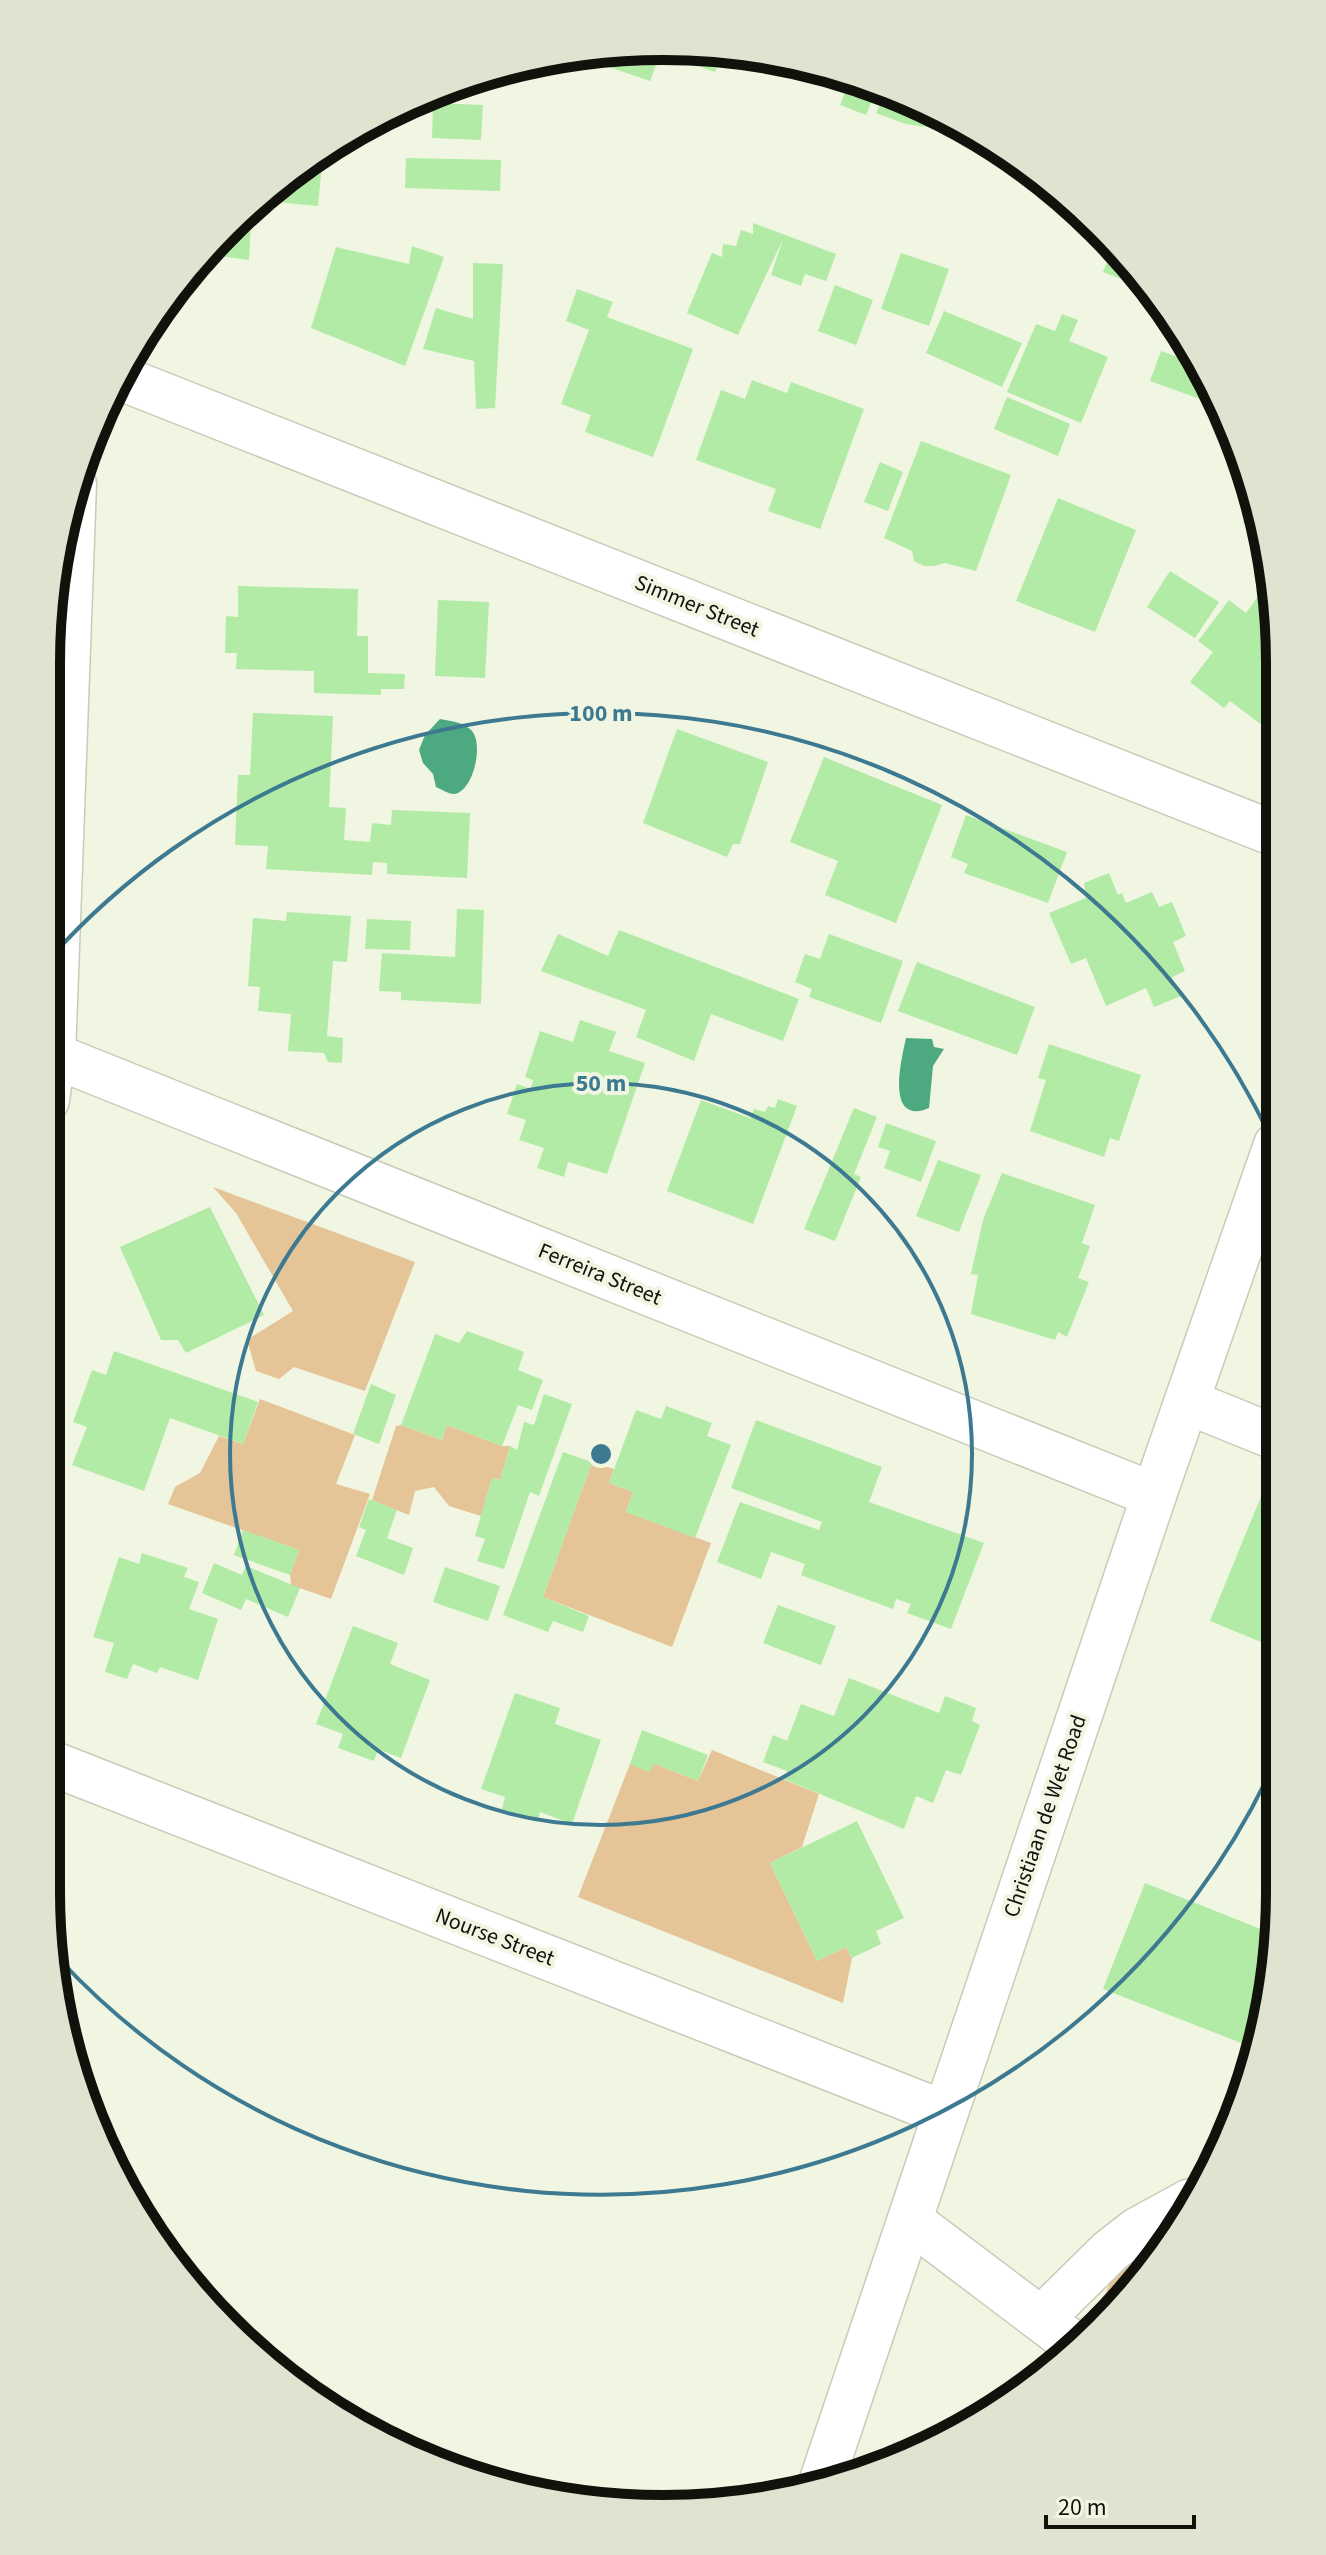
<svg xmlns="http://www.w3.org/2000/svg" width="1326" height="2555" font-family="'Source Sans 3',sans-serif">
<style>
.green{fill:#e5c497}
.water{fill:#4daa80}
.building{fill:#b2eba6}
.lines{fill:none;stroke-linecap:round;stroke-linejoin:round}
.street-casing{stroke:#c7ccb8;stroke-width:47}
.secondary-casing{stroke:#c7ccb8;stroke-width:47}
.street{stroke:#fff;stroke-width:44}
.secondary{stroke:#fff;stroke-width:44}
.ring{fill:none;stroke:#3d7990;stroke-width:4}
.labels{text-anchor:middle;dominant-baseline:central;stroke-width:8;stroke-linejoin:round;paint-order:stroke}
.street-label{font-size:22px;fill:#11120b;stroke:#f0f6e1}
.rim{fill:none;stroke:#11120b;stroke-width:10}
.centre{fill:#3d7990;stroke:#f0f6e1;stroke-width:4}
.ring-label{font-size:24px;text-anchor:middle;font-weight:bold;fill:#3d7990;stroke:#f0f6e1;stroke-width:8;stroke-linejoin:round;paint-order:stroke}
</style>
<rect width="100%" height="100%" fill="#f0f6e1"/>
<path class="green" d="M213,1187L415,1262L365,1391L294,1367L279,1379L256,1371L247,1340L293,1311L236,1213Z
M260,1399L355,1435L336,1484L370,1494L331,1599L291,1585L290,1575L299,1550L168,1504L175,1487L200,1473L219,1436L243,1444Z
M401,1425L442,1440L447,1425L502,1446H510L500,1480L492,1478L481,1516L449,1506L434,1487L415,1491L409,1515L372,1500L396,1426Z
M592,1462L614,1469L609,1483L633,1492L626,1512L711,1543L672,1647L543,1597Z
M712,1750L819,1794L802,1847L770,1863L817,1961L846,1947L852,1958L843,2003L578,1897L630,1764L649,1771L655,1764L698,1781Z
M1169,2231L1106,2319C1096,2273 1138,2253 1169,2231Z"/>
<path class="water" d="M440,719C451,721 462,722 470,729C485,740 474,792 454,794C448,794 441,789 436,787L433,774L423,763L419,750L425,735Z
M906,1038L932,1039L934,1047L944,1049L933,1066L929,1108C924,1110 916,1113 910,1110C890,1103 903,1053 906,1038Z"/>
<path class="building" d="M704,47L731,52L726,64L719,62L715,72L672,56L675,48Z
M662,49L650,81L603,65L608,50Z
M851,77L877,88L866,115L840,105Z
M886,91L936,110L962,127L960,132L906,124L876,113Z
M433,103L483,105L481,140L432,138Z
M406,158L501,160L500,191L405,188Z
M307,162L322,165L318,206L255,200Z
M250,206H252L249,260L205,254Z
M753,223L836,254L826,281L805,274L801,286L771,275L783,239L738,335L687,313L712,253L722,257L723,244L736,246L741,230L753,234Z
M412,246L444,257L405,366L311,328L336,247L409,264Z
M1114,246L1139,273L1135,284L1103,272Z
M901,253L949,269L929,326L881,309Z
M473,263L503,264L495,408L476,409L474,361L423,349L436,308L473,319Z
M835,285L873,300L856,345L818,331Z
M577,289L613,302L607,317L693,349L653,457L585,432L591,415L561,404L589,330L566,321Z
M944,311L1022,343L1002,387L926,353Z
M1062,314L1078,320L1069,341L1108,357L1081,423L1007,392L1036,324L1055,331Z
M1161,351L1197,364L1222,407L1150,381Z
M752,380L787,393L791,382L864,409L820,529L768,511L776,489L696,460L721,390L745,399Z
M1007,397L1070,424L1058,456L994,429Z
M921,441L1011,475L976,571L945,563L934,566H924L914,561L912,551L884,538Z
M880,462L903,472L888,511L864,502Z
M1058,498L1136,530L1095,632L1016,601Z
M1252,498L1261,529L1243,523Z
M1170,571L1219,602L1195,638L1147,607Z
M238,586L358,589L357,636H368V673L405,674L404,689H381V695L314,693V671L236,669L237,653H225L226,616L238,617Z
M1259,595L1275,607V735L1230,701L1224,708L1190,682L1213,652L1198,641L1229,600L1246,613Z
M438,600L489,602L485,678L435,676Z
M253,713L333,716L329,807L346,808L344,840L370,842L372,823L391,825L392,810L470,813L467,878L387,874V863L373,862L372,875L266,869L268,846L235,845L238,775H250Z
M677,729L768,762L740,844H733L727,857L643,823Z
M824,757L942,805L896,923L825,895L838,861L790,842Z
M966,815L1067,852L1048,903L964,873L968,864L951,857Z
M1109,873L1118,895L1122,893L1126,903L1152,892L1159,907L1172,902L1186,936L1173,942L1185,971L1172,977L1181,996L1154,1007L1146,988L1106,1006L1086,958L1071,964L1049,913L1086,898L1084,883Z
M457,909L484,910L481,1004L401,1000V992L379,991L382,953L455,957Z
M287,912L351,916L347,962L333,961L327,1036L343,1038L342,1063L328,1062L324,1053L288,1051L291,1014L258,1011L260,987L248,986L253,918L286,921Z
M367,919L411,921L410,950L365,949Z
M619,930L799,999L783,1041L711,1014L694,1061L636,1037L646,1010L541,971L558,934L608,956Z
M829,934L903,961L881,1023L809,997L812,989L795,982L805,954L820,959Z
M917,962L1035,1007L1017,1055L898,1011Z
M580,1020L616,1032L609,1051L645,1063L607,1174L568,1162L564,1177L537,1168L544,1148L519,1140L526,1120L507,1114L517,1084L531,1089L533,1080L525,1077L540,1031L573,1042Z
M1049,1044L1141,1075L1119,1141L1110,1138L1104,1157L1030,1131L1046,1080L1038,1078Z
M778,1099L797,1106L753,1224L667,1191L701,1100L750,1118L754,1109L765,1112L768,1106L775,1108Z
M854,1108L877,1117L854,1174L861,1177L835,1241L804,1229Z
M886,1123L936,1141L921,1182L884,1168L890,1151L878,1147Z
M938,1160L981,1175L959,1232L916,1216Z
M1002,1173L1095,1205L1082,1243L1090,1246L1078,1278L1089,1282L1067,1337L1058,1332L1055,1340L971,1314L978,1275L971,1274L983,1220Z
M210,1207L264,1315L186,1353L178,1340H161L120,1247Z
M467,1331L524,1352L518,1370L543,1380L532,1410L518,1405L502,1446L447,1425L442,1440L401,1425L435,1334L459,1343Z
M114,1351L258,1402L243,1444L170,1418L144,1491L72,1465L87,1427L73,1422L92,1370L106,1375Z
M371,1384L396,1395L379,1444L353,1434Z
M544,1394L572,1404L539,1496L530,1492L504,1569L477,1561L485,1539L475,1536L492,1478L500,1480L510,1446L517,1450L524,1422L534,1425Z
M666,1406L712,1423L707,1436L731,1445L695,1538L626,1512L633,1492L609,1483L636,1410L661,1419Z
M756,1420L882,1467L869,1502L984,1543L951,1629L907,1613L911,1604L896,1599L893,1609L801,1575L805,1564L771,1552L761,1579L717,1562L740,1502L819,1530L822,1522L731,1488Z
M563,1452L592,1462L543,1597L589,1616L583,1632L553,1621L548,1632L503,1615Z
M1271,1472L1277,1475L1278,1649L1210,1621Z
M369,1499L397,1510L387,1538L413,1548L404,1575L356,1556L366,1530L359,1527Z
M243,1530L299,1550L290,1575L234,1555Z
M142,1553L188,1568L184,1577L199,1582L189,1609L218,1619L198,1680L160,1667L157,1673L133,1664L127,1679L105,1672L114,1643L93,1637L119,1557L139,1564Z
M214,1563L242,1575L246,1566L300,1588L288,1617L246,1599L241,1610L202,1593Z
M445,1567L500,1586L488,1621L433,1602Z
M778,1605L836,1626L821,1665L763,1643Z
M353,1626L398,1643L390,1664L430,1680L401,1758L378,1749L374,1761L338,1748L343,1734L316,1724Z
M849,1678L939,1713L945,1696L976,1708L972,1721L980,1725L961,1775L946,1770L933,1803L916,1796L904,1829L784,1779L787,1771L763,1762L773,1735L787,1741L801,1704L834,1716Z
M515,1693L560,1708L555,1724L601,1740L572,1824L540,1812L537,1822L502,1809L505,1797L481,1789Z
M642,1730L708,1755L698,1781L655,1764L649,1772L630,1764Z
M857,1821L904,1918L876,1931L881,1944L852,1958L846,1947L817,1961L770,1863Z
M1145,1883L1278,1936L1259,2050L1103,1989Z"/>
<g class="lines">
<defs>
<path id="street" d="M118,377L1275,834
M47,1053L1154,1495
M47,1100L53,1056L74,484
M1188,1402L1277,1438
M46,1761L944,2113
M911,2221L1075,2345
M1042,2318L1110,2251L1137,2230L1190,2201"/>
<path id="secondary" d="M819,2489L1154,1495L1276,1145"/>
</defs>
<use href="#street" class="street-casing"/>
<use href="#secondary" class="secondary-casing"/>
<use href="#street" class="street"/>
<use href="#secondary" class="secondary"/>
</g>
<g class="ring">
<circle cx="601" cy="1454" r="371"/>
<path d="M1278 1755A741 741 0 0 1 59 1959M50 958A741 741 0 0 1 1275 1147"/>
</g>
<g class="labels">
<g class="street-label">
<text transform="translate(697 606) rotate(22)">Simmer Street</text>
<text transform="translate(600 1274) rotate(22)">Ferreira Street</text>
<text transform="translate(1045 1816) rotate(-71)">Christiaan de Wet Road</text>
<text transform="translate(495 1937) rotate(21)">Nourse Street</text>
</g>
</g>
<path d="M0 0H1326V2555H0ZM663 60H663A603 603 0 0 1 1266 663V1892A603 603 0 0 1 663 2495H663A603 603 0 0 1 60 1892V663A603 603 0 0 1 663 60Z" fill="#dee4d0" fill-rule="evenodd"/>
<path class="rim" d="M663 60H663A603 603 0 0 1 1266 663V1892A603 603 0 0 1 663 2495H663A603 603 0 0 1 60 1892V663A603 603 0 0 1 663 60Z"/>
<circle cx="601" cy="1454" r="12" class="centre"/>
<g class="ring-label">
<text x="601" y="721">100 m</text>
<text x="601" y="1091">50 m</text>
</g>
<path d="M1046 2515v12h148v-12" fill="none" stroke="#11120b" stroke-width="4"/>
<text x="1058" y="2515" font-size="24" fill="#11120b" stroke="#f0f6e1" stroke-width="6" paint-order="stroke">20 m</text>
</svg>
